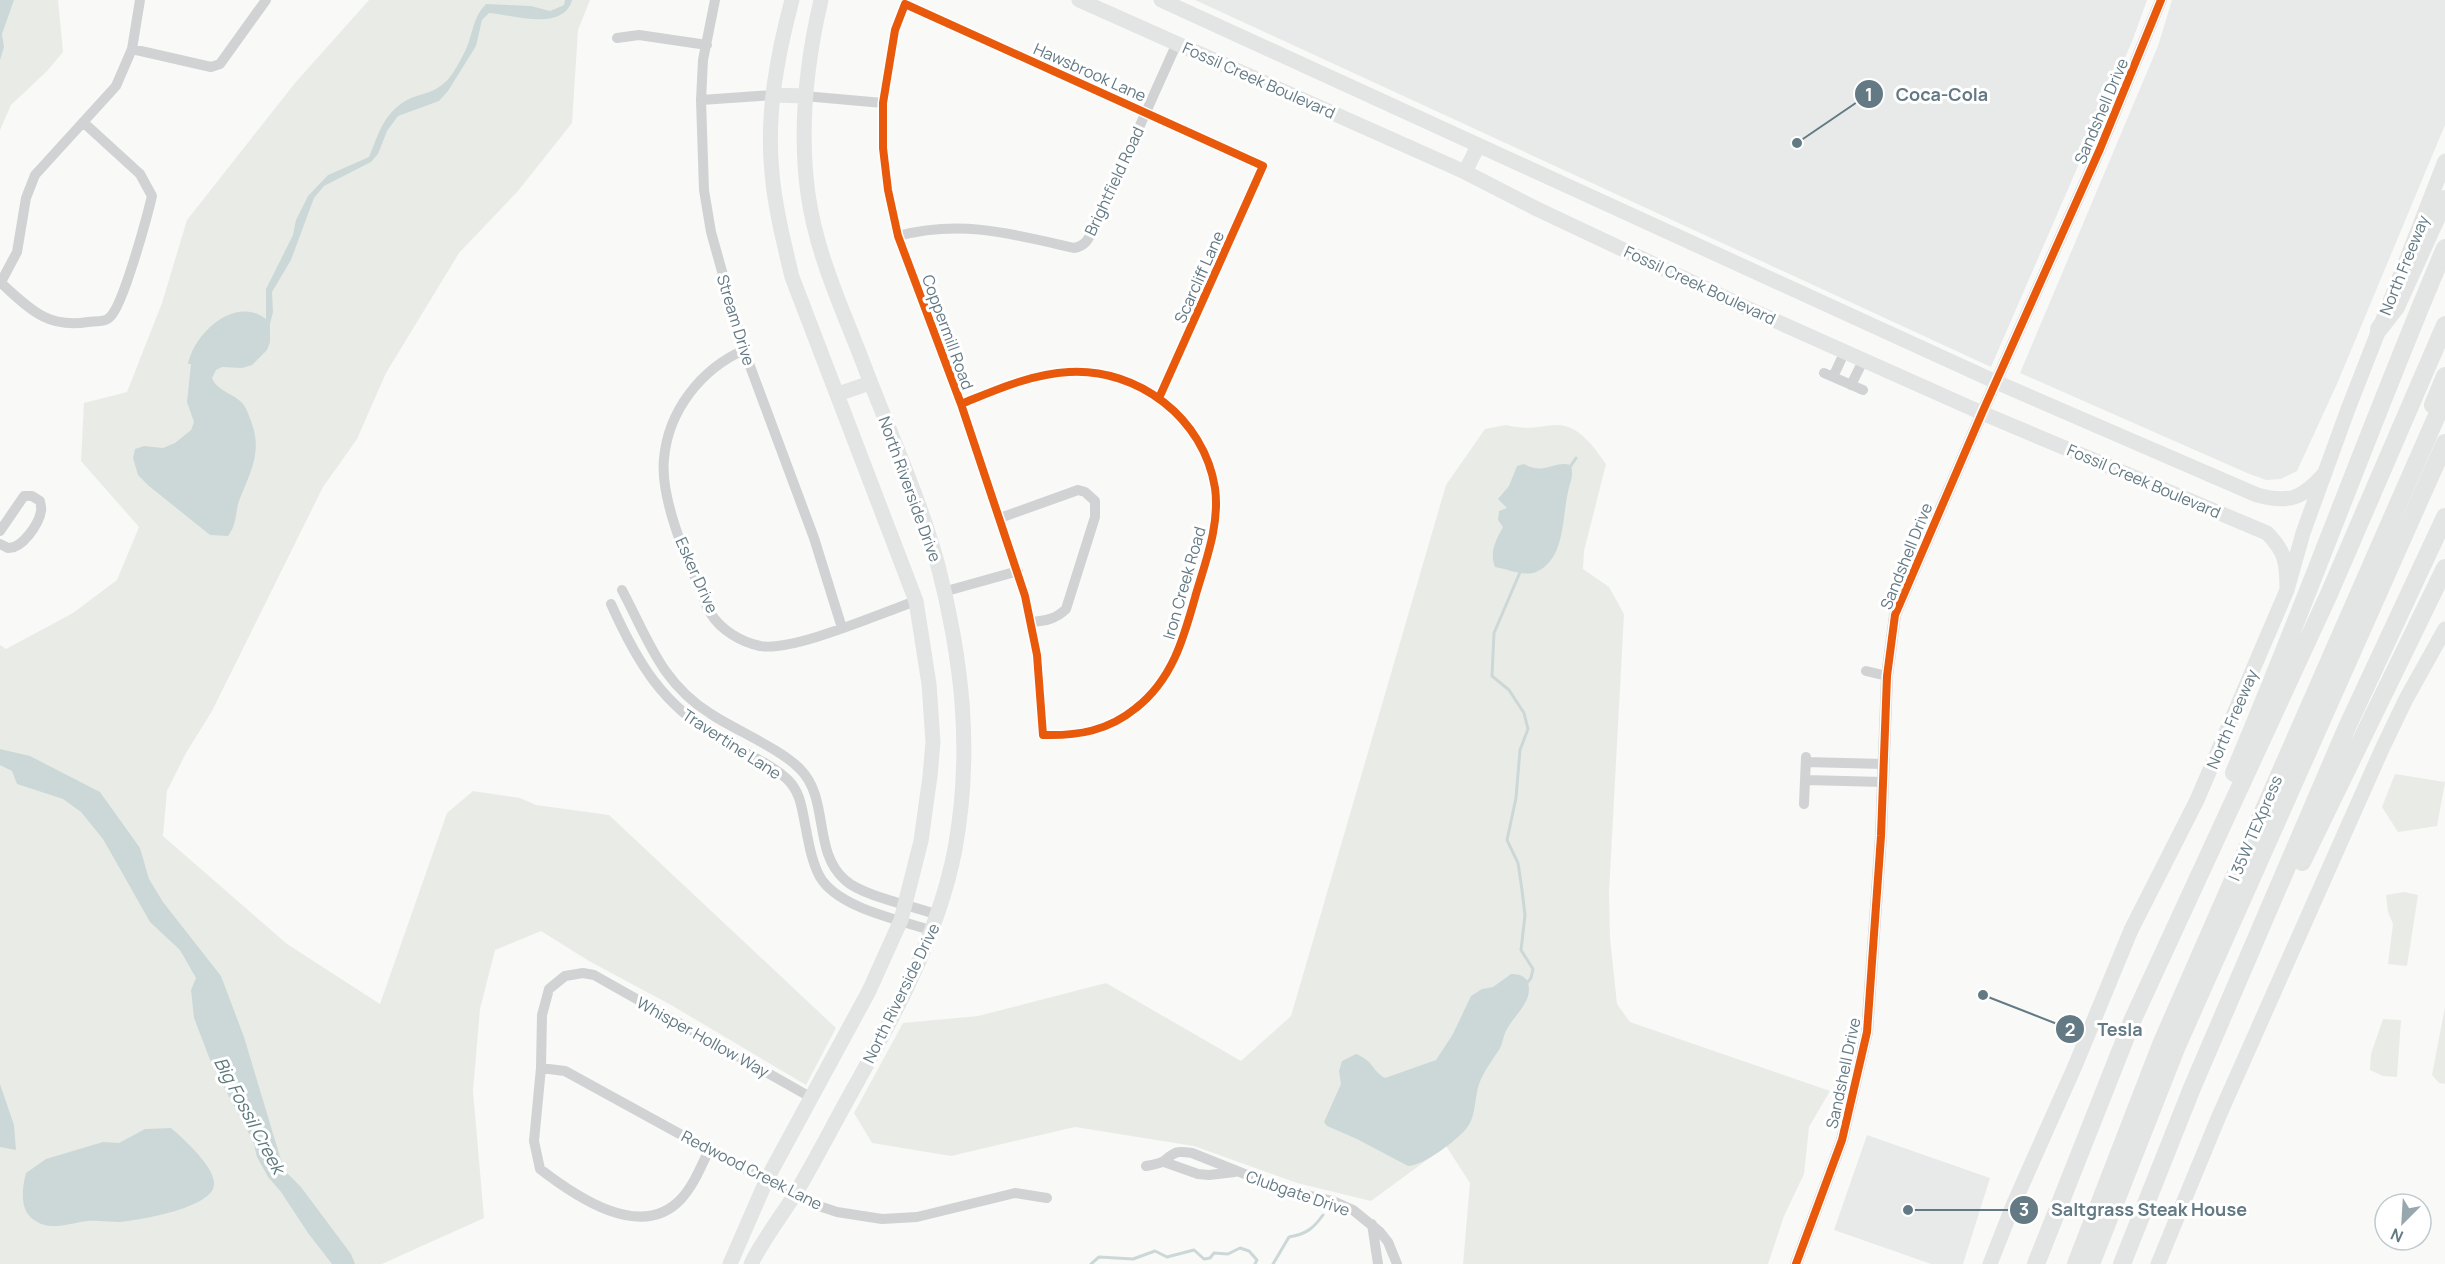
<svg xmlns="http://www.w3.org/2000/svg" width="2445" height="1264" font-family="Manrope,sans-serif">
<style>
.built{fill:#e8eaea}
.green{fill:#e9ece6}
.water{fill:#ccd8d8}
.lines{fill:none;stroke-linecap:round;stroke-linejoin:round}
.stream{stroke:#ccd8d8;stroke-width:3}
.minor{stroke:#d1d2d3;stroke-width:10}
.tertiary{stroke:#d1d2d3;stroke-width:12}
.secondary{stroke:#e3e4e4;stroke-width:15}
.motorway{stroke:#e3e4e4;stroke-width:18}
.cycleway-casing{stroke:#fff;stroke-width:11}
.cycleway{stroke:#e8590c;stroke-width:8}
.labels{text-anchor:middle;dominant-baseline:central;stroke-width:6;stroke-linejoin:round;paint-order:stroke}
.street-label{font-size:16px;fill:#637a84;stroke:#fff}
.water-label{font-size:18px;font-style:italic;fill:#5e797d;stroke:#fff}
.leader{fill:none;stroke:#637a84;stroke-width:2}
.callout-dot{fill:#637a84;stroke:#fff;stroke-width:2}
.mark-label{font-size:18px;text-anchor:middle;font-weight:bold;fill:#fff}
.callout-label{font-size:18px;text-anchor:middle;font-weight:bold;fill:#637a84;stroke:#fff;stroke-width:6;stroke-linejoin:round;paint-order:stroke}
</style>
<rect width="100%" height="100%" fill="#f9f9f8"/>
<path class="built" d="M1195,0H2147L2133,39L1991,367Z
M2172,0H2445V125L2337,384L2297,471L2281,479L2266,480L2247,473L2020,373L2158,46Z
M1867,1135L1990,1178L1963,1264H1931L1834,1230Z"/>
<path class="green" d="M0,0H58L63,52L47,71L11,105L0,130Z
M369,0H590L578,30L572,123L518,191L459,253L386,373L357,439L323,487L212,711L186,753L167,791L163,836L287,944L380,1004L447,813L473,791L520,798L536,805L609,815L836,1028L806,1085L671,1005L589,961L541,931L495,950L480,1009L473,1091L484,1218L382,1264H0V645L6,649L73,613L117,580L139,527L81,461L84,403L127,392L162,303L187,220L295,83Z
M1506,425C1530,430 1533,427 1554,425C1578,423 1594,447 1606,464L1584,551L1583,569L1609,587L1624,614L1609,892L1610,938L1617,1004L1630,1022L1830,1091L1809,1127L1804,1174L1784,1216L1768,1264H1463L1470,1183L1446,1146L1371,1201L1297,1183L1194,1146L1075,1127L951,1156L872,1143L854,1113L903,1023L978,1016L1106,983L1241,1061L1291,1016L1446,485L1485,429Z
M2395,774L2445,782L2437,826L2398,832L2382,807Z
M2404,892L2418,895L2407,966L2388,964L2393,924L2388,912L2386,895Z
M2445,1007V1084L2439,1083L2432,1075Z
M2383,1019L2401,1020L2397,1077L2383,1076L2370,1070L2371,1054Z"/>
<path class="water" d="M0,0H14L2,34L4,47L0,60Z
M565,0H572C563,32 514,15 489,13L482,20L476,46L448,91L439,101L398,116L387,131L378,154L371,162L324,186L314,198L291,260L272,292L273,312L270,324V342L267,350L252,365L242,368L222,367L216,370L212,378C218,392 234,393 243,404C247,409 249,416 251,421C263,452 250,473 239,501C235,514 237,524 228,536L210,535L149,486L138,475L133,458L135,449L144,446L163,448L175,443L191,430L194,422L187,402L191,364H188C194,333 235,295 266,319V289L293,235L296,220L308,196L328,175L369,157C378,136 382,117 402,103C420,91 433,97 450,77C455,71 467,49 469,41C474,26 475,15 486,4L531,6L550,11L564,5Z
M1524,464C1546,476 1552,460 1571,465C1574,477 1570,482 1568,492C1562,518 1565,560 1536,572C1525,577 1507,569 1495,567C1489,552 1496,540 1503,527L1498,520L1499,511L1507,508L1498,499L1509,486L1517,466Z
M0,749L30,756L100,792L140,848L149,879L163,902L221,976L244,1037L284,1170L301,1187L351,1254L355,1264H332L308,1233L281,1192L268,1177L257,1157L253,1141L212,1065L194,1018L191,990L196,978L180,950L150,922L103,839L81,812L63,799L17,784L12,771L0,765Z
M1511,974C1521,974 1529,977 1529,989C1529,1005 1514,1016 1507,1029C1503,1035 1503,1044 1499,1050C1493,1059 1487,1067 1482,1077C1473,1094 1478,1115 1466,1129C1456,1141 1423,1166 1408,1166L1357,1139L1327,1126L1324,1122L1341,1084L1339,1071L1342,1061L1356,1054C1374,1061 1372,1071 1385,1078L1436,1060L1453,1034L1471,996L1482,989L1493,987Z
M0,1084L14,1125L16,1150L0,1147Z
M171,1128C184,1139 216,1168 214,1185C212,1208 140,1220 120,1222C109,1222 98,1220 88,1221C69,1223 51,1232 34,1220C19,1210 22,1188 26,1173L46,1159L103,1142L119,1143L145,1129Z"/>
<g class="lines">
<path class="stream" d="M1570,467L1576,458
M1521,570L1494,633L1492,676L1509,690L1524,713L1528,729L1520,750L1516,798L1507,840L1518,863L1522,890L1525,915L1521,950L1533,969L1531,978L1526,984
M1091,1264L1099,1257L1133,1259L1155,1251L1167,1257L1194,1250L1204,1259L1210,1258L1214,1253L1228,1254L1240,1248L1249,1251L1257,1260L1255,1264
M1273,1264L1289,1237C1306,1234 1313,1229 1323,1215"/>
<path class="minor" d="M715,0L703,60L701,100L704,190L711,232L744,350L814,538L842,628
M617,38L639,35L707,45
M132,49L211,67L220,64L266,0
M804,96L883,103
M701,100L773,95
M898,236C961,219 1013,234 1074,248C1085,246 1088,240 1093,230L1177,43
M1,283C29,308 47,329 88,322C95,321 106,322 110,317C123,306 147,217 152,196L140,174L83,122
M0,284L17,252L26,198L35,175L116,86L132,49L140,0
M744,350C701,369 668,411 664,459C660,497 684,554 700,589C703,597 706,607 711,614C721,630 741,642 760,646C793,652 881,613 916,601
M1824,373L1863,390
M1833,377L1845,351
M1851,385L1864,359
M961,404C996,390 1031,374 1069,372C1138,368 1204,418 1215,488C1220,524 1206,560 1196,594C1184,637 1173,679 1136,708C1108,731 1078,736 1043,735L1037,655L1025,596L961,404L898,236L888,190L883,148V103L895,30L905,4L1263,166L1159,398
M1000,518L1078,490L1085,492L1095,501V517L1066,609C1056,619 1045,621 1031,622
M0,531L24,496H32L40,501C40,504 42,507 41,511C39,524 22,549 8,548L0,544
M622,590C648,639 661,683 711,714C735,730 781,749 800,769C830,799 812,851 845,880C862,896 914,906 938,915
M943,592L1018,571
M611,604C638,664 662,704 720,739C741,752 769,762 787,779C801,792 802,810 806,829C809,845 812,862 820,877C838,908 900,920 933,931
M1866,671L1887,676
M1806,762L1884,764
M1806,780L1883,782
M1804,804L1806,757
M541,1068L565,1071L709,1150L816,1205L837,1212L882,1219L917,1217L1015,1193L1047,1198
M709,1150C701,1166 694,1185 681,1199C641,1242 575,1196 540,1169L534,1141L541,1068L542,1015L549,989L565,976L583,973L594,975L812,1098
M1164,1162L1198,1174L1209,1175L1235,1172
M1146,1166C1151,1165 1161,1164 1165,1160C1176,1151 1177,1151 1192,1153L1285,1190L1333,1201L1353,1210L1380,1232L1388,1242L1397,1264
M1372,1224L1378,1264"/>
<path class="tertiary" d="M1796,1264L1842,1140L1867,1032L1881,836L1887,676L1895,615L1982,413L2100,149L2161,0"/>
<path class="secondary" d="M1079,0L1465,172L1537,209L1749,309L1982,413L2267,533C2286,552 2287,564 2287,590
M1161,0L1996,382L2257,495C2290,504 2303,498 2325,473
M773,95L804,96
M1465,172L1478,146
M838,394L870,383
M730,1264L767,1179L869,991L901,920L921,841L930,776L933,742L929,684L916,601L792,277C784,243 775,208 772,173C766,115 777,56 792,0
M751,1264C763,1240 779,1219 794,1196C814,1163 831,1129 850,1095C893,1018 938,937 955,849C973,750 962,658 937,562C918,493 887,427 862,360C841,306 816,252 808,194C799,128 806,64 821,0
M1990,1264L2014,1203L2075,1066L2131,930L2197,800L2287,590L2303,533L2348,409L2445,161
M2158,1264L2219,1116L2382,749L2406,699L2445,629"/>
<path class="motorway" d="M2379,329L2396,307L2445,199
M2433,405L2445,376
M2234,773C2308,599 2371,422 2445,248
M2302,862L2445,568
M2036,1264L2133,1019L2329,594L2445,325
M2076,1264L2162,1042L2445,397
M2091,1264L2177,1046L2445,443
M2122,1264L2192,1088L2347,727L2445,517"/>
<defs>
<path id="cycleway" d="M961,404C996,390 1031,374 1069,372C1138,368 1204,418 1215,488C1220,524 1206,560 1196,594C1184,637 1173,679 1136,708C1108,731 1078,736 1043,735L1037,655L1025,596L961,404L898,236L888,190L883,148V103L895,30L905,4L1263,166L1159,398
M1796,1264L1842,1140L1867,1032L1881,836L1887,676L1895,615L1982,413L2100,149L2161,0"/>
</defs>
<use href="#cycleway" class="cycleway-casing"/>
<use href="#cycleway" class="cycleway"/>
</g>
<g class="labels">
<g class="street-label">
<text transform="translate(1090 72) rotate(24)">Hawsbrook Lane</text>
<text transform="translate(1259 80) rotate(24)">Fossil Creek Boulevard</text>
<text transform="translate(2101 111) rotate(-67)">Sandshell Drive</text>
<text transform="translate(1114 181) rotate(-65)">Brightfield Road</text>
<text transform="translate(2404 265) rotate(-68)">North Freeway</text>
<text transform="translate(1199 277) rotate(-66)">Scarcliff Lane</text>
<text transform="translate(1700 285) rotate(25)">Fossil Creek Boulevard</text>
<text transform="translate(736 320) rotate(73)">Stream Drive</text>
<text transform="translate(948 332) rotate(70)">Coppermill Road</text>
<text transform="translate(2144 481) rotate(23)">Fossil Creek Boulevard</text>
<text transform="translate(910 489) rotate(70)">North Riverside Drive</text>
<text transform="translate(1906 556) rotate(-68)">Sandshell Drive</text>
<text transform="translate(697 575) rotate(66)">Esker Drive</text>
<text transform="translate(1184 583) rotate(-74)">Iron Creek Road</text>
<text transform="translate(2232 719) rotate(-67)">North Freeway</text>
<text transform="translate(732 744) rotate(33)">Travertine Lane</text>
<text transform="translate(2255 828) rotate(-67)">I 35W TEXpress</text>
<text transform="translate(901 993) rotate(-64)">North Riverside Drive</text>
<text transform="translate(703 1037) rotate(29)">Whisper Hollow Way</text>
<text transform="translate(1843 1073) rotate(-78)">Sandshell Drive</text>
<text transform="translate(752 1170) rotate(27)">Redwood Creek Lane</text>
<text transform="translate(1298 1193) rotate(19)">Clubgate Drive</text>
</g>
<g class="water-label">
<text transform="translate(250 1115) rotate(62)">Big Fossil Creek</text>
</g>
</g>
<path class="leader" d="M1797 143L1869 94M1983 995L2070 1029M1908 1210L2024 1210"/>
<g class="callout-dot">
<circle cx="1797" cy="143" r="6"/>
<circle cx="1983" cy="995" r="6"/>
<circle cx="1908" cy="1210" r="6"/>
<circle cx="1869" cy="94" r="15"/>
<circle cx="2070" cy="1029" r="15"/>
<circle cx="2024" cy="1210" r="15"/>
</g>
<g class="mark-label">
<text x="1869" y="101">1</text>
<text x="2070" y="1036">2</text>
<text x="2024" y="1216">3</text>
</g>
<g class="callout-label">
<text x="1942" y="101">Coca-Cola</text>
<text x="2120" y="1036">Tesla</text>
<text x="2149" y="1216">Saltgrass Steak House</text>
</g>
<g transform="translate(2403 1222) rotate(204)"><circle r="28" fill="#ffffff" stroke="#c1cace" stroke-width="1.5"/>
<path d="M0-4.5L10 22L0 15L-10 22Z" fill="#98a6ad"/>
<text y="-9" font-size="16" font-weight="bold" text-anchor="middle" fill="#637a84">N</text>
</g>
</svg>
